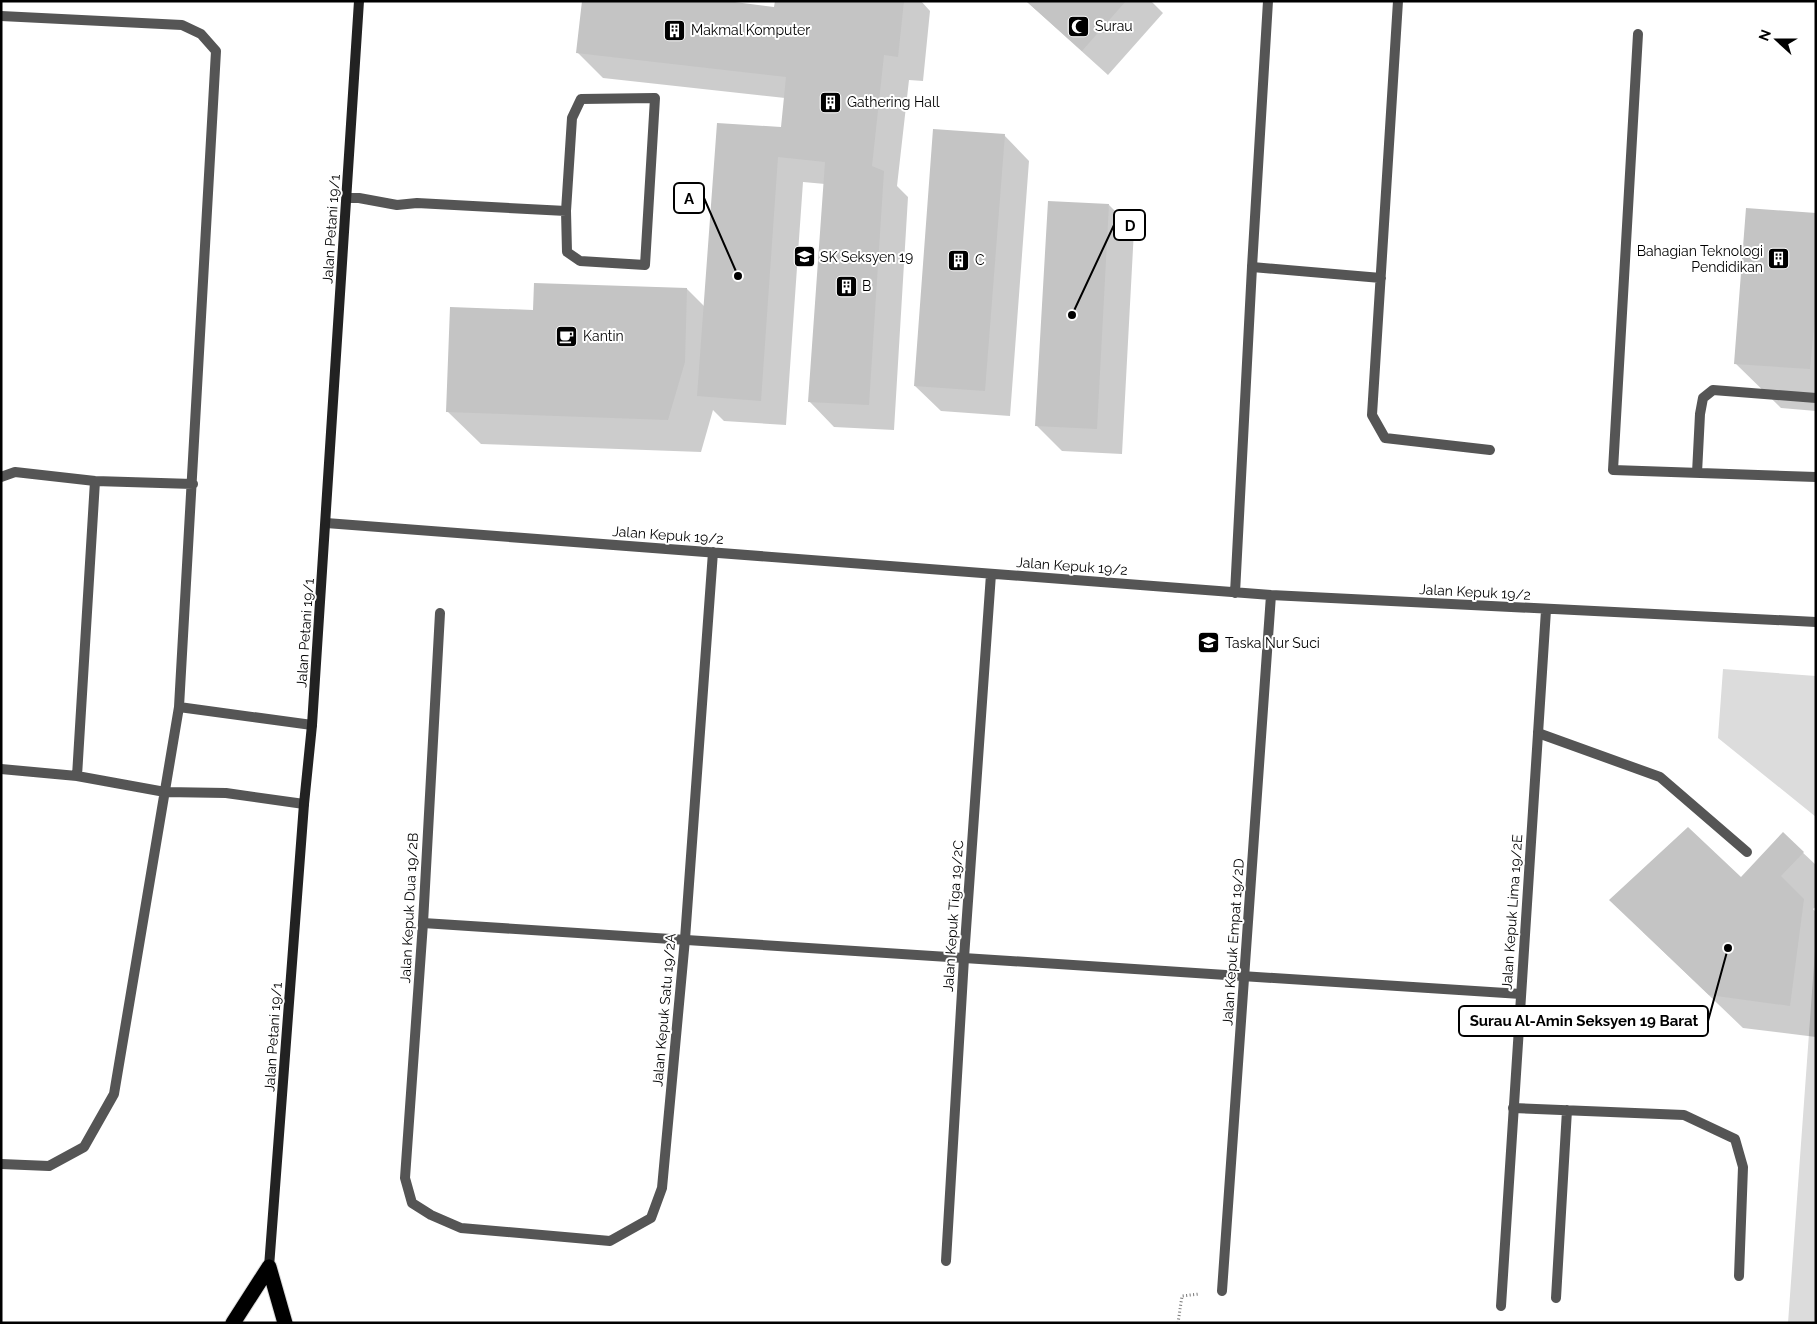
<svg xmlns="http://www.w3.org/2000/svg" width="1817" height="1324" font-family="Raleway,sans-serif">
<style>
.green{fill:#dcdcdc}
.shadow{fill:#0003}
.building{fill:#c4c4c4}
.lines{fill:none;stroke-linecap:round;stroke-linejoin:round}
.highway-casing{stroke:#dbdbdb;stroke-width:17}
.path{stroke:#777;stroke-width:3;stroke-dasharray:1 2.5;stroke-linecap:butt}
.lane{stroke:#555;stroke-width:10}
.street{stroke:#555;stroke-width:10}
.secondary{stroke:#222;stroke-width:10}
.highway{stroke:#000;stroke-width:15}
.labels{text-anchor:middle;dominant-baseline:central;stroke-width:4;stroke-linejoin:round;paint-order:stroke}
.poi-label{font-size:14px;fill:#000;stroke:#fff;text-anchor:start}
.street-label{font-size:14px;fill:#000;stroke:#fff}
.leader{fill:none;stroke:#000;stroke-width:2}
.callout-dot{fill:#000;stroke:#fff;stroke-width:2}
.callout{fill:#fff;stroke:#000;stroke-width:2}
.callout-label{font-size:15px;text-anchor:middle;font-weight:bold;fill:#000}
</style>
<rect width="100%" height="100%" fill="#fff"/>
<path class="green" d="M1723,669L1816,676V817L1718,738Z
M1816,937V1323H1788Z"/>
<path class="shadow" d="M776,1H921L930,11L923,81L909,80L897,186L908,197L894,430L834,427L809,401L825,184L803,182L786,425L724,421L713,410L701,452L481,444L448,412L534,312L687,289L705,307L782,129L785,98L603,78L577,52L775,8Z
M1026,1H1151L1163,13L1108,75Z
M1004,135L1029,161L1010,416L941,411L915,386Z
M1109,205L1134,230L1122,454L1062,451L1036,425Z
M1816,214V411L1781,408L1735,363Z
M1783,834L1816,865V907L1813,909L1816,912V1037L1743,1028L1643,932L1741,879Z"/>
<path class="building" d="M582,1H727L774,7L775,1H904L898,57L884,55L872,166L884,171L869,405L808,402L825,162L778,157L761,401L697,396L717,123L781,127L786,77L576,53Z
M1026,1H1126L1082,51Z
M933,129L1005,134L985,391L914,386Z
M1048,201L1109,204L1097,429L1035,426Z
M1746,208L1816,213V305L1810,369L1734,364Z
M534,283L687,288L685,362L668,420L446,412L450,307L533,310Z
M1688,827L1741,877L1783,832L1804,852L1781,876L1804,899L1790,1006L1709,995L1609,900Z"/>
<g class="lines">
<defs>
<path id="highway" d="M269,1267L285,1323
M233,1323L269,1267"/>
</defs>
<use href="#highway" class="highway-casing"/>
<path class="path" d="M1178,1323L1182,1296L1199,1294"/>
<path class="lane" d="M1398,1L1372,415L1385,438L1490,450
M1,16L182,25L201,34L216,51L179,707L114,1094L84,1147L49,1166L1,1164
M1638,34L1613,470L1816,477
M655,98L645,265L580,261L567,252L566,211L572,118L581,99Z
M347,198H359L397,205L417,203L566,211
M1252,267L1381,278
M1697,473L1700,414L1703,398L1713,390L1816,398
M1,477L15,472L95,481L193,484
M179,707L312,725
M1538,733L1660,777L1747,852
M1,769L77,776L165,792L226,793L304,804
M77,776L95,481
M423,923L1521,994
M1513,1108L1684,1115L1735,1139L1743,1167L1739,1276
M1556,1298L1567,1110"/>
<path class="street" d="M326,523L1271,595L1816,622
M1235,593L1252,267L1268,1
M440,613L423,923L405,1178L412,1203L431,1215L461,1228L610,1241L651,1218L662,1188L685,939L713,552
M946,1261L964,958L991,574
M1222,1291L1271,595
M1501,1306L1546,610"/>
<path class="secondary" d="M269,1267L304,804L312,725L359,1"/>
<use href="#highway" class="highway"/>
</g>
<defs>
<symbol id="mosque-square" viewBox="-11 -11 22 22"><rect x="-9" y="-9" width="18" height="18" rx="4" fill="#000" stroke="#fff"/><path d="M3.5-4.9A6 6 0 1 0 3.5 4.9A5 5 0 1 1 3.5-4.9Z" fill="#fff"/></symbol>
<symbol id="building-square" viewBox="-11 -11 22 22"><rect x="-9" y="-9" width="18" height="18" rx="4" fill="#000" stroke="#fff"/><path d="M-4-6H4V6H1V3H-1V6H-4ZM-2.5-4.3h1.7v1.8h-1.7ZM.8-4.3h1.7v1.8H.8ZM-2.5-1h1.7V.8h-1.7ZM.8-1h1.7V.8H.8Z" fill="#fff"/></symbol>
<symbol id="school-square" viewBox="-11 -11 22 22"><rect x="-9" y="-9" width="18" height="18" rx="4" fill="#000" stroke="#fff"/><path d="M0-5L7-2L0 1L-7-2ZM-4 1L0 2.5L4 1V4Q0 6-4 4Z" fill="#fff"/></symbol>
<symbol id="cafe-square" viewBox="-11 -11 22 22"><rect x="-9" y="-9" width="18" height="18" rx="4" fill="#000" stroke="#fff"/><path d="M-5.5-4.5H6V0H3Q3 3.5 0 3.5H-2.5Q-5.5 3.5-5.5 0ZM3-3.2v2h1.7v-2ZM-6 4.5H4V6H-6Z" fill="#fff"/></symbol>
</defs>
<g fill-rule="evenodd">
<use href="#mosque-square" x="1066" y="14" width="25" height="25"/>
<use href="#building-square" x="662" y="18" width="25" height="25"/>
<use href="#building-square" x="818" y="90" width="25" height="25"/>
<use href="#school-square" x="792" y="244" width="25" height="25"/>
<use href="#building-square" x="1766" y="246" width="25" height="25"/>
<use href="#building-square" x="946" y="248" width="25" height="25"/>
<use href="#building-square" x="834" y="274" width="25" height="25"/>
<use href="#cafe-square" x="554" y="324" width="25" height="25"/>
<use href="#school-square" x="1196" y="630" width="25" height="25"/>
</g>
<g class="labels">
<g class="poi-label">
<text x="1095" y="26">Surau</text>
<text x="691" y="30">Makmal Komputer</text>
<text x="847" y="102">Gathering Hall</text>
<text x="1763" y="251" text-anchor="end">Bahagian Teknologi<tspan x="1763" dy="16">Pendidikan</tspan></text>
<text x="820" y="257">SK Seksyen 19</text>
<text x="975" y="260">C</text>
<text x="862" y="286">B</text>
<text x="583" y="336">Kantin</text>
<text x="1225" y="643">Taska Nur Suci</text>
</g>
<g class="street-label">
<text transform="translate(331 229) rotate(-86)">Jalan Petani 19/1</text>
<text transform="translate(668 535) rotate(4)">Jalan Kepuk 19/2</text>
<text transform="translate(1072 566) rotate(4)">Jalan Kepuk 19/2</text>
<text transform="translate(1475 592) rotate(3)">Jalan Kepuk 19/2</text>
<text transform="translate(305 633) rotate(-86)">Jalan Petani 19/1</text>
<text transform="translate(409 908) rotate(-87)">Jalan Kepuk Dua 19/2B</text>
<text transform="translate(1512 912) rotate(-86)">Jalan Kepuk Lima 19/2E</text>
<text transform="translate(953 916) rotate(-86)">Jalan Kepuk Tiga 19/2C</text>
<text transform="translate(1233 942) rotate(-86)">Jalan Kepuk Empat 19/2D</text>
<text transform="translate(664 1010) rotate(-85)">Jalan Kepuk Satu 19/2A</text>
<text transform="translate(273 1037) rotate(-86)">Jalan Petani 19/1</text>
</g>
</g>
<path class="leader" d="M738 276L704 198M1072 315L1114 225M1728 948L1708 1021"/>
<g class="callout-dot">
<circle cx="738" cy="276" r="5"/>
<circle cx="1072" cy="315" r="5"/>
<circle cx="1728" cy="948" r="5"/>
</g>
<g class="callout">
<rect x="674" y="183" width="30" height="30" rx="5"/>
<rect x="1114" y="210" width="31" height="30" rx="5"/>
<rect x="1459" y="1006" width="249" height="30" rx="5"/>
</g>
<g class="callout-label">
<text x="689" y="204">A</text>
<text x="1130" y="231">D</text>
<text x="1584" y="1026">Surau Al-Amin Seksyen 19 Barat</text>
</g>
<rect width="1817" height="1324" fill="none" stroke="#000000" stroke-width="5"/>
<g transform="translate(1777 40) rotate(291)" stroke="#ffffff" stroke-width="4" paint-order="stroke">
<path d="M0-4L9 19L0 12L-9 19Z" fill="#000000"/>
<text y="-8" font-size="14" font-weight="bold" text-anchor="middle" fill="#000000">N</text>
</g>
</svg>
